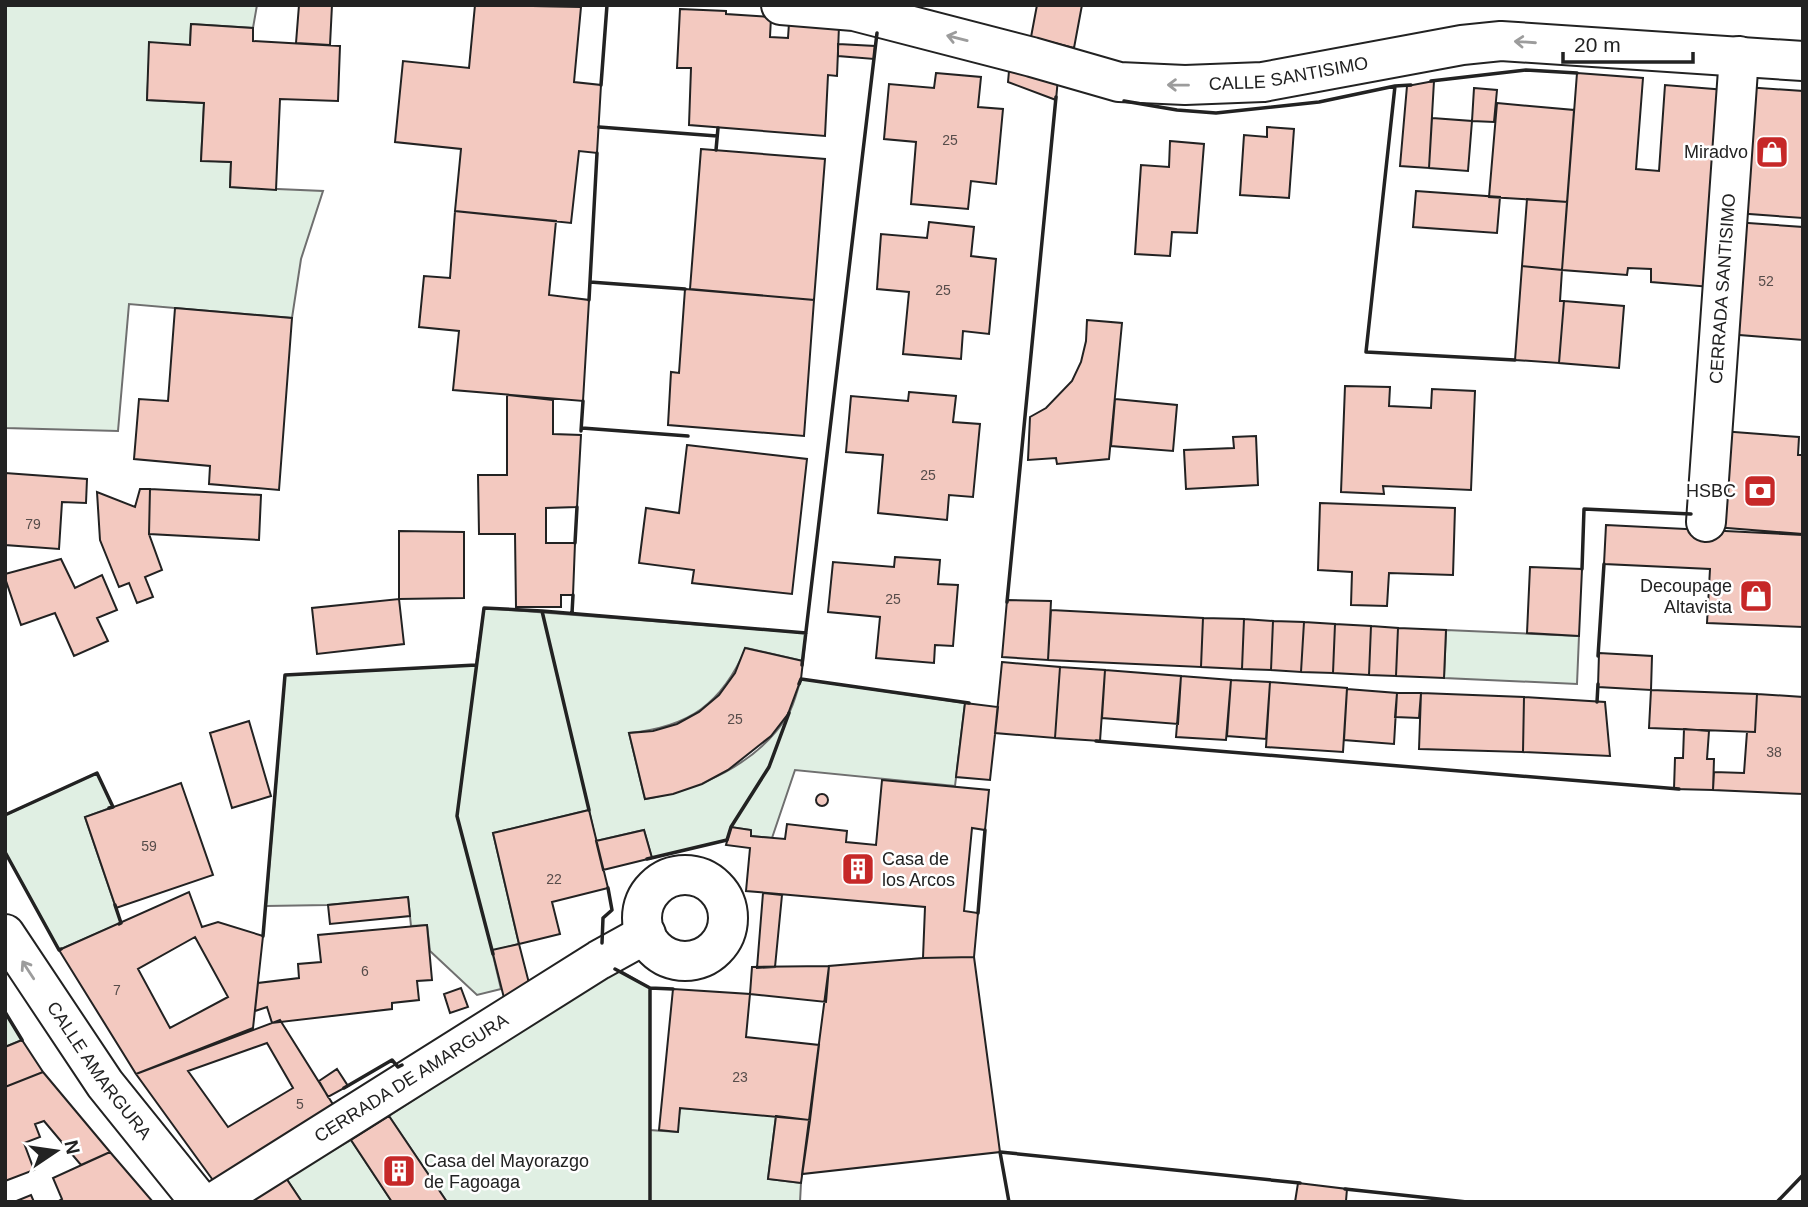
<svg xmlns="http://www.w3.org/2000/svg" width="1808" height="1207" font-family="Arial,sans-serif">
<style>
.green{fill:#e0efe3;stroke:#6f6f6f;stroke-width:2}
.building{fill:#f3c9c0;stroke:#222;stroke-width:2;fill-rule:evenodd}
.lines{fill:none;stroke-linecap:round;stroke-linejoin:round}
.minor-casing{stroke:#222;stroke-width:42}
.minor{stroke:#fff;stroke-width:38}
.wall{stroke:#222;stroke-width:3.5}
.oneway{stroke:#9c9c9c}
.labels{text-anchor:middle;dominant-baseline:central;stroke-width:5;stroke-linejoin:round;paint-order:stroke}
.number-label{font-size:14px;fill:#564c4a}
.street-label{font-size:18px;fill:#222;stroke:#fff}
.poi-label{font-size:18px;fill:#222;stroke:#fff;text-anchor:end}
</style>
<rect width="100%" height="100%" fill="#fff"/>
<path class="green" d="M5,5H257L253,28L191,24L190,45L150,43L147,100L204,103L201,160L231,162L230,187L323,191L301,259L292,318L129,304L118,431L5,428Z
M484,608L806,633L803,661L746,648C722,704 689,727 629,733L645,799C699,789 757,765 788,715C794,705 797,691 801,679L965,703L955,786L795,770L772,838L751,836L750,830L731,827L727,840L652,858L644,830L596,841L589,810L493,833L519,944L492,951L501,989L477,995L430,951L427,925L411,926L408,897L328,905L266,906L285,675L476,665Z
M1446,630L1579,636L1577,684L1444,678Z
M97,773L113,807L85,817L121,923L59,950L5,852V815Z
M616,968L650,988V1130L677,1132L680,1108L776,1116L768,1179L801,1183L800,1202H447L389,1116Z
M5,1012L22,1040L5,1047Z
M351,1140L392,1202H302L286,1178Z"/>
<path class="building" d="M299,5H332L330,45L296,43Z
M475,5L581,7L574,82L601,85L597,153L579,151L571,223L455,211L461,149L395,142L403,61L469,68Z
M1037,5H1082L1074,48L1031,37Z
M680,9L726,11V14L771,17L770,37L788,38L789,23L839,26L837,76L828,75L825,136L689,125L691,68H677Z
M191,24L253,28V41L340,46L338,101L280,99L276,190L230,187L231,162L201,161L204,103L147,100L149,42L190,45Z
M838,44L875,46L874,59L838,56Z
M1010,60L1058,78L1056,100L1008,82Z
M936,73L981,77L978,107L1003,109L996,184L971,181L968,209L911,204L916,142L884,139L889,84L934,88Z
M1577,73L1643,78L1636,169L1659,171L1665,85L1726,90L1711,287L1651,282V269L1628,268L1627,275L1562,270Z
M1434,81L1429,168L1400,166L1407,86Z
M1745,87L1803,91V218L1736,213Z
M1474,88L1497,90L1494,122L1472,121Z
M1497,103L1574,110L1567,202L1489,197Z
M1432,118L1472,121L1468,171L1429,168Z
M1267,127L1294,129L1289,198L1240,195L1244,135L1267,137Z
M1170,141L1204,144L1197,233L1172,232L1170,256L1135,254L1141,165L1169,167Z
M701,149L825,159L814,300L690,289Z
M1416,191L1500,197L1497,233L1413,227Z
M1527,199L1567,202L1562,270L1522,266Z
M455,211L556,221L549,295L589,300L583,401L453,390L459,331L419,327L424,276L450,278Z
M929,222L974,227L971,256L996,259L989,334L963,331L961,359L903,354L909,292L877,289L881,234L927,238Z
M1734,222L1803,227V340L1727,334Z
M1522,266L1562,270L1560,301H1564L1559,363L1515,360Z
M685,289L814,300L804,436L668,425L671,372L679,373Z
M1564,301L1624,306L1619,368L1559,363Z
M175,308L292,318L279,490L209,484L210,466L134,459L139,399L168,401Z
M1087,320L1122,323L1109,459L1057,464L1056,458L1028,460L1030,417L1046,408L1072,381L1081,362L1086,341Z
M1345,386L1390,387L1389,406L1431,408L1432,389L1475,391L1471,490L1383,486L1384,494L1341,492Z
M909,392L956,396L953,422L980,424L973,497L949,495L947,520L878,513L883,455L846,452L851,396L908,401Z
M507,395L553,400V434L581,435L577,507L546,508V543H575L573,595H561V607H516L515,534H479L478,475H507Z
M1115,399L1177,405L1173,451L1111,446Z
M1721,431L1799,437L1798,455H1803V534L1715,527Z
M1256,436L1258,485L1186,489L1184,450L1234,448L1233,437Z
M687,445L807,459L792,594L692,583L694,570L639,563L646,508L679,513Z
M5,473L87,479L86,503L62,502L59,549L5,545Z
M140,489H150L149,534L162,570L145,577L153,597L137,603L129,583L119,587L100,540L97,492L135,507Z
M150,489L261,495L259,540L149,534Z
M1320,503L1455,508L1453,575L1389,573L1387,606L1351,605L1352,572L1318,570Z
M1606,525L1803,535V627L1707,623L1710,569L1604,564Z
M399,531L464,532V598L399,599Z
M895,557L940,560L938,584L958,585L953,646L935,645L934,663L876,658L880,617L828,612L833,562L894,567Z
M61,559L75,588L102,575L117,610L97,618L108,641L74,656L55,613L21,625L5,578V574Z
M1530,567L1582,569L1579,636L1527,633Z
M399,599L404,644L317,654L312,608Z
M1007,600L1051,601L1048,660L1002,657Z
M1051,610L1203,618L1201,667L1048,660Z
M1203,618L1244,619L1242,669L1201,667Z
M1244,619L1273,621L1271,670L1242,669Z
M1273,621L1304,622L1301,672L1271,670Z
M1304,622L1335,624L1333,673L1301,672Z
M1335,624L1371,626L1369,675L1333,673Z
M1371,626L1398,628L1396,676L1369,675Z
M1398,628L1446,630L1444,678L1396,676Z
M745,648L803,661L801,679L788,714L771,736L728,770L702,784L673,794L645,799L629,733L653,731L677,724L699,712L719,695L735,673Z
M1599,653L1652,656L1651,690L1598,687Z
M1002,662L1060,667L1055,738L995,733Z
M1060,667L1105,670L1100,741L1055,738Z
M1105,670L1181,676L1178,724L1102,718Z
M1181,676L1231,680L1226,740L1176,737Z
M1231,680L1270,682L1266,739L1227,736Z
M1270,682L1347,688L1343,752L1266,747Z
M1347,689L1397,693L1394,744L1344,740Z
M1651,690L1757,694L1755,732L1649,728Z
M1397,693H1421L1419,718L1395,717Z
M1421,693L1524,697L1523,752L1419,749Z
M1757,694L1803,697V794L1713,790L1714,772L1744,773L1747,732H1755Z
M1524,697L1605,702L1610,756L1523,752Z
M965,703L998,707L990,780L956,777Z
M249,721L271,796L232,808L210,733Z
M1684,729L1709,731L1707,759H1714L1713,790L1674,789L1675,758H1683Z
M882,780L989,790L985,830L972,828L964,911L978,913L974,957L923,958L925,907L746,891L750,848L726,845L731,827L751,830V836L785,839L787,824L847,831L846,842L876,845Z
M181,783L213,875L116,908L85,817Z
M816 800a6 6 0 1 1 12 0a6 6 0 1 1-12 0Z
M589,810L608,888L552,902L560,934L519,944L493,833Z
M644,830L652,858L603,870L596,841Z
M189,892L202,927L218,922L263,936L253,1028L136,1074L59,950ZM195,937L228,997L170,1028L138,969Z
M763,893L782,895L775,967L757,968Z
M408,897L410,916L330,924L328,905Z
M427,925L432,980L417,981L419,1000L392,1003V1009L272,1023L267,1007L255,1011L258,983L299,978L298,964L321,962L318,935Z
M519,944L530,987L505,1002L492,950Z
M974,957L1000,1152L802,1174L829,966L923,958Z
M829,966L826,1002L750,994L752,967Z
M461,988L468,1007L450,1013L444,994Z
M673,989L750,994L746,1037L819,1045L810,1120L680,1108L678,1132L659,1130Z
M280,1020L339,1114L215,1183L136,1074ZM267,1043L293,1088L228,1127L188,1071Z
M22,1040L43,1072L5,1087V1047Z
M337,1069L348,1086L328,1097L319,1081Z
M43,1072L110,1152L81,1165L44,1121L35,1124L40,1137L24,1143L34,1170L5,1181V1087Z
M389,1116L447,1202H392L351,1140Z
M776,1116L810,1120L801,1183L768,1179Z
M110,1152L153,1202H57L62,1199L53,1178Z
M286,1178L302,1202H249Z
M1298,1183L1347,1189L1346,1201L1354,1202H1295Z
M31,1195L34,1202H14Z"/>
<g class="lines">
<defs>
<g id="minor">
<path id="s1" d="M781,5L854,11L1032,57L1119,82L1185,85L1263,82L1462,45L1501,41L1803,61"/>
<path id="s2" d="M1706,522L1739,56"/>
<circle cx="685" cy="918" r="43"/>
<path id="s3" d="M5,934L105,1084L200,1202"/>
<path id="s4" d="M214,1202L599,960L646,934"/>
</g>
</defs>
<use href="#minor" class="minor-casing"/>
<use href="#minor" class="minor"/>
<path class="wall" d="M1431,81L1526,70L1577,73
M601,85L607,5
M1395,86L1366,352L1515,360
M1124,101L1177,110L1216,113L1319,102L1395,86L1411,85
M599,127L717,136
M716,150L718,128
M590,282L685,289
M589,300L597,153
M582,428L688,436
M581,431L583,401
M575,543L577,507
M1582,569L1584,509L1691,514
M1007,602L1056,97
M542,611L806,633
M572,613L573,595
M1598,656L1604,564
M802,665L877,33
M799,684L801,679L969,703
M1597,702L1598,684
M1096,741L1679,789
M5,815L97,773L113,807L109,808
M5,852L59,950L61,949
M647,859L727,840L731,827L769,767L789,713
M115,905L121,923L119,924
M978,913L985,830
M263,936L285,675L476,665
M602,943L603,918L612,910L608,888
M493,954L457,816L484,608L542,611L589,810
M615,969L650,988V1202
M650,988L673,989
M5,1012L22,1040
M344,1088L392,1060L398,1067L402,1065
M1345,1189L1467,1202
M1009,1202L1000,1152L1300,1183
M1777,1202L1803,1175"/>
</g>
<defs><path id="oneway-shaft" d="M-6 0H5M1.5-3L5.5 0L1.5 3" fill="none" stroke-width="1.6" stroke-linecap="round" stroke-linejoin="round" transform="scale(1.75)"/></defs>
<g class="oneway">
<use href="#oneway-shaft" transform="translate(957 38) rotate(-166)"/>
<use href="#oneway-shaft" transform="translate(1525 42) rotate(-176)"/>
<use href="#oneway-shaft" transform="translate(1178 85) rotate(-179)"/>
<use href="#oneway-shaft" transform="translate(28 970) rotate(-123)"/>
</g>
<defs>
<symbol id="shop-square" viewBox="-11 -11 22 22"><rect x="-9" y="-9" width="18" height="18" rx="4" fill="#c62828" stroke="#fff"/><path d="M-5-2.5h2.3a2.7 3.5 0 0 1 5.4 0H5L5.5 6h-11ZM-1.5-2.5h3a1.5 2.3 0 0 0-3 0Z" fill="#fff"/></symbol>
<symbol id="bank-square" viewBox="-11 -11 22 22"><rect x="-9" y="-9" width="18" height="18" rx="4" fill="#c62828" stroke="#fff"/><path d="M-6-4H6V4H-6ZM0-2.3a2.3 2.3 0 1 0 0 4.6a2.3 2.3 0 1 0 0-4.6Z" fill="#fff"/></symbol>
<symbol id="building-square" viewBox="-11 -11 22 22"><rect x="-9" y="-9" width="18" height="18" rx="4" fill="#c62828" stroke="#fff"/><path d="M-4-6H4V6H1V3H-1V6H-4ZM-2.5-4.3h1.7v1.8h-1.7ZM.8-4.3h1.7v1.8H.8ZM-2.5-1h1.7V.8h-1.7ZM.8-1h1.7V.8H.8Z" fill="#fff"/></symbol>
</defs>
<g fill-rule="evenodd">
<use href="#shop-square" x="1753" y="133" width="38" height="38"/>
<use href="#bank-square" x="1741" y="472" width="38" height="38"/>
<use href="#shop-square" x="1737" y="577" width="38" height="38"/>
<use href="#building-square" x="839" y="850" width="38" height="38"/>
<use href="#building-square" x="380" y="1152" width="38" height="38"/>
</g>
<g class="labels">
<g class="number-label">
<text x="950" y="140">25</text>
<text x="1766" y="281">52</text>
<text x="943" y="290">25</text>
<text x="928" y="475">25</text>
<text x="33" y="524">79</text>
<text x="893" y="599">25</text>
<text x="735" y="719">25</text>
<text x="1774" y="752">38</text>
<text x="149" y="846">59</text>
<text x="554" y="879">22</text>
<text x="365" y="971">6</text>
<text x="117" y="990">7</text>
<text x="740" y="1077">23</text>
<text x="300" y="1104">5</text>
</g>
<g class="street-label">
<text stroke="none"><textPath href="#s1" startOffset="518">CALLE SANTISIMO</textPath></text>
<text stroke="none"><textPath href="#s2" startOffset="234">CERRADA SANTISIMO</textPath></text>
<text stroke="none"><textPath href="#s3" startOffset="166">CALLE AMARGURA</textPath></text>
<text stroke="none"><textPath href="#s4" startOffset="233">CERRADA DE AMARGURA</textPath></text>
</g>
<g class="poi-label">
<text x="1748" y="152">Miradvo</text>
<text x="1736" y="491">HSBC</text>
<text x="1732" y="586">Decoupage<tspan x="1732" dy="21">Altavista</tspan></text>
<text x="882" y="859" text-anchor="start">Casa de<tspan x="882" dy="21">los Arcos</tspan></text>
<text x="424" y="1161" text-anchor="start">Casa del Mayorazgo<tspan x="424" dy="21">de Fagoaga</tspan></text>
</g>
</g>
<rect width="1808" height="1207" fill="none" stroke="#222222" stroke-width="14"/>
<g transform="translate(56 1151) rotate(77)" stroke="#ffffff" stroke-width="5" paint-order="stroke">
<path d="M0-5L12 26L0 18L-12 26Z" fill="#222222"/>
<text y="-10" font-size="19" font-weight="bold" text-anchor="middle" fill="#222222">N</text>
</g>
<path d="M1563 52v10h130v-10" fill="none" stroke="#222222" stroke-width="3.5"/>
<text x="1574" y="52" font-size="21" fill="#222222" stroke="#ffffff" stroke-width="5" paint-order="stroke">20 m</text>
</svg>
